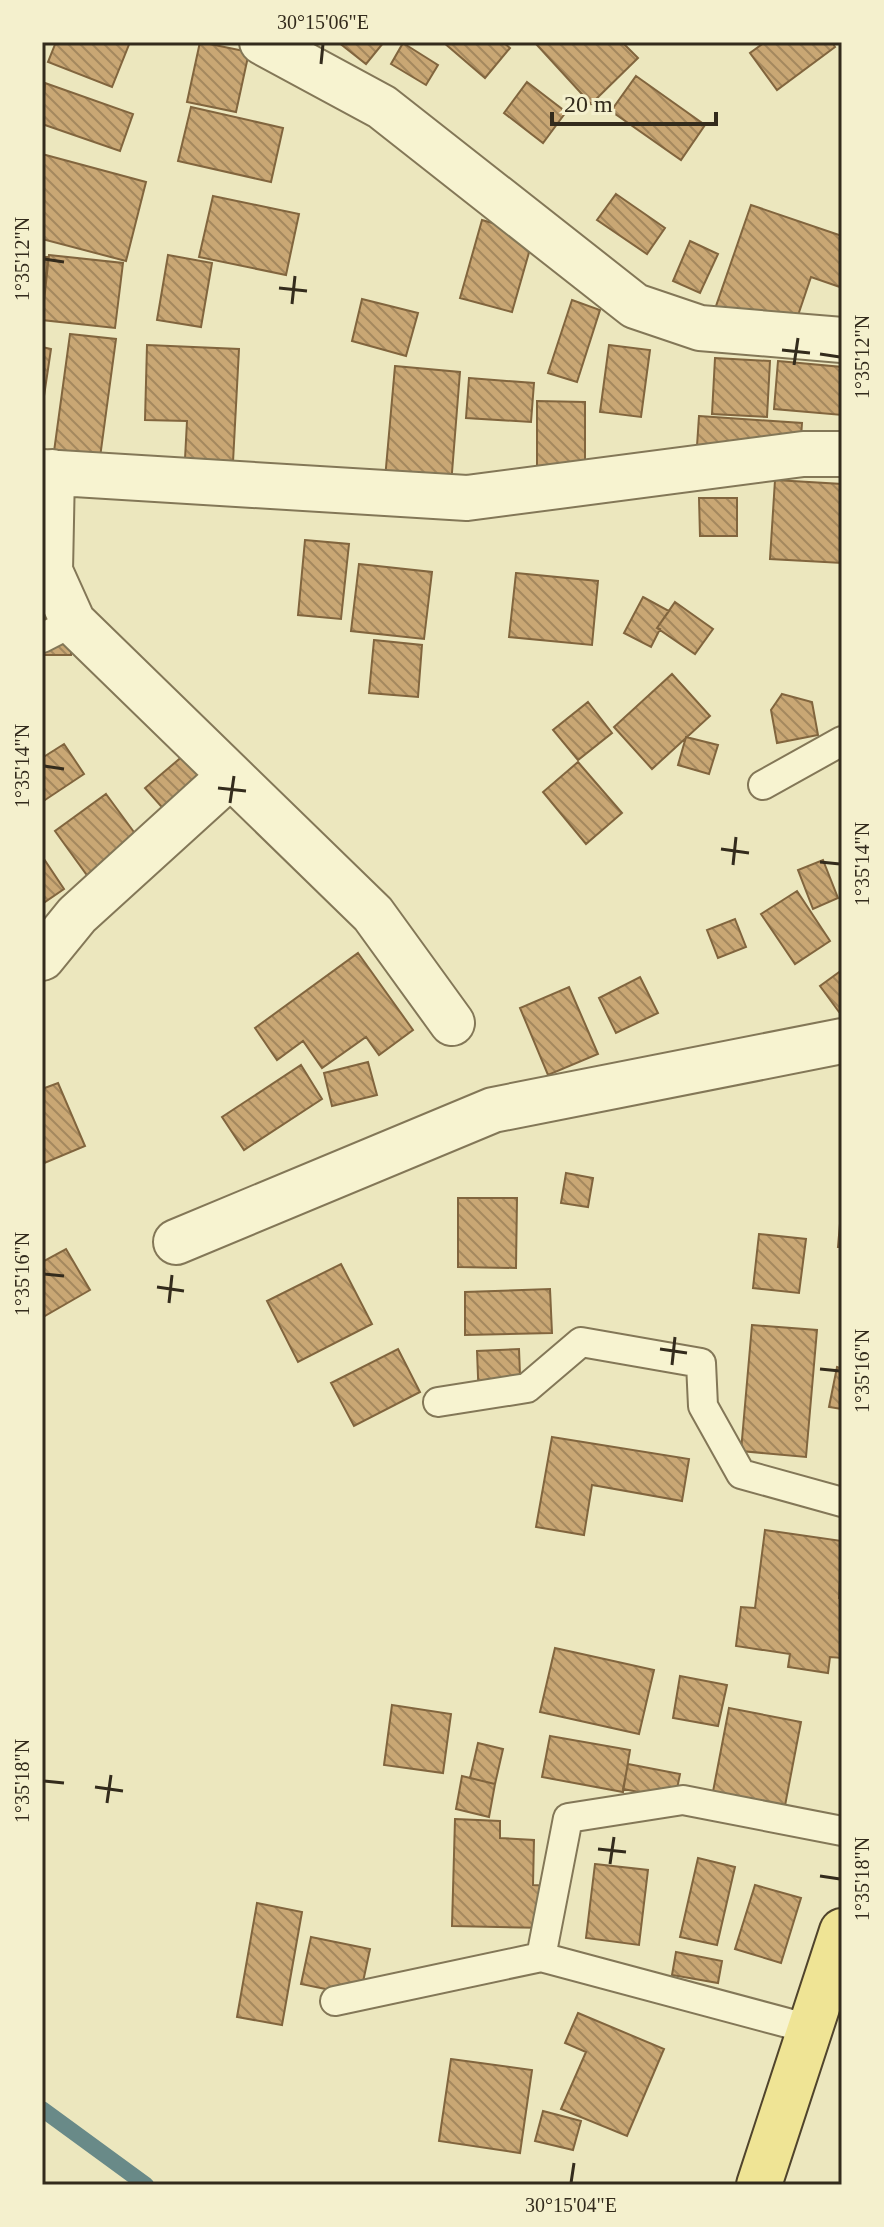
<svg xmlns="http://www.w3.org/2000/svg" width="884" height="2227" font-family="Georgia,serif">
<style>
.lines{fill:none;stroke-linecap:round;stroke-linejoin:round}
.stream{stroke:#698a88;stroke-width:16}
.building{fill:url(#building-back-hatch);stroke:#81653e;stroke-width:2}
.lane-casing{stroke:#837757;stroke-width:32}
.street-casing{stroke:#837757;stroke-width:48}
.primary-casing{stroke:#50442c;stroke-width:48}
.lane{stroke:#f7f3d0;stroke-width:28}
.street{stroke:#f7f3d0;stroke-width:44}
.primary{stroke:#efe495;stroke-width:44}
.ticks{fill:none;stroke:#332b1c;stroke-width:3}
.neatline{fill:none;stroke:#332b1c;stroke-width:3}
.ticks-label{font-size:20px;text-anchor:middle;fill:#332b1c}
</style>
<defs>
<pattern id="building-back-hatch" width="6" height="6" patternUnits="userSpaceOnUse" patternTransform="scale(2)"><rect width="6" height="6" fill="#c9a774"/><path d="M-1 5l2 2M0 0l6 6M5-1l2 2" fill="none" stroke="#a4885e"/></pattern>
</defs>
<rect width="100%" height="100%" fill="#ece7be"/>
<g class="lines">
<path class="stream" d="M42,2109L146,2185"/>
</g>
<path class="building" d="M56,42H130L112,87L48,62Z
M200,42L249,52L236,112L187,102Z
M338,42H384L366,64Z
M443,42H503L510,48L485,78Z
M540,42H622L638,58L591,104L537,45Z
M765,42H832L835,47L777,90L750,53Z
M403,43L438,65L426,85L391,64Z
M636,76L705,125L681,160L611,111Z
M527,82L566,112L543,143L504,113Z
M45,83L133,114L120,151L42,124Z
M191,107L283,128L271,182L178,161Z
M42,154L146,182L126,261L42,239Z
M616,194L665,228L647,254L597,220Z
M213,196L299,214L286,275L199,257Z
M751,205L842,236L840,287L811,277L791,336L715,309Z
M482,220L534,235L512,312L460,298Z
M690,241L718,254L700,293L673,281Z
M49,255L123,263L115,328L42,320Z
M168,255L212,263L201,327L157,320Z
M42,257H48L42,317Z
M362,299L418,313L406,356L352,341Z
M572,300L600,310L577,382L548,373Z
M70,334L116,339L99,465L53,459Z
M147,345L239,349L233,462L185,459L187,421L145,420Z
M609,345L650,350L641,417L600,412Z
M42,347L51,349L44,396H42Z
M715,358L770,361L767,417L712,414Z
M778,361L842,367V415L774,409Z
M395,366L460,372L451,485L385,479Z
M469,378L534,383L531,422L466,418Z
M537,401L585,402V465L537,466Z
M699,416L802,423L799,468L696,461Z
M775,480L842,484V563L770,559Z
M699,498H737V536H700Z
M305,540L349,544L341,619L298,615Z
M359,564L432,572L424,639L351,631Z
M516,573L598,581L592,645L509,637Z
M42,597L71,598V655H42Z
M643,597L669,611L657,628L660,629L651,647L624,633Z
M675,602L713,629L695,654L657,628Z
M374,640L422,645L418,697L369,693Z
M672,674L710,716L652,769L614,727Z
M782,694L812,702L818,735L777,743L771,710Z
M588,702L612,733L578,760L553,730Z
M686,737L718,745L709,774L678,765Z
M64,744L84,774L42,802V758Z
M184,755L214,791L175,822L145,788Z
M578,762L622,813L586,844L543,792Z
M106,794L153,858L102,896L55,831Z
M42,856L64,889L42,904Z
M823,860L838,898L813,909L798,870Z
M797,891L830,941L795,964L761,914Z
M735,919L746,947L718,958L707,930Z
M358,953L413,1030L379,1055L366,1037L322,1068L303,1041L277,1060L255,1028Z
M842,970V1010L839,1012L820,986Z
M640,977L658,1013L616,1033L599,998Z
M569,987L598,1054L548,1075L520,1008Z
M368,1062L377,1095L332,1106L324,1073Z
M301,1065L322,1099L244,1150L222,1117Z
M58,1083L85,1146L42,1164V1089Z
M566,1173L593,1178L588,1207L561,1203Z
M458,1198H517L516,1268L458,1267Z
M842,1200V1247H838Z
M759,1234L806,1239L799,1293L753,1288Z
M66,1249L90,1290L43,1317L42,1262Z
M341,1264L372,1324L298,1362L267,1301Z
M550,1289L552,1333L465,1335V1292Z
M752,1325L817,1330L806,1457L741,1451Z
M398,1349L420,1392L354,1426L331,1383Z
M519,1349L521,1401L479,1402L477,1351Z
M837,1367L842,1369V1409L829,1407Z
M552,1437L689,1459L682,1501L592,1485L584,1535L536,1527Z
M765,1530L842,1541L839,1598H842V1658L830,1657L828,1673L788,1667L790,1654L736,1646L741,1607L755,1608Z
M555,1648L654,1670L639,1734L540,1712Z
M680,1676L727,1685L718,1726L673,1718Z
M392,1705L451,1714L443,1773L384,1765Z
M729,1708L801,1722L783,1816L711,1802Z
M550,1736L630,1750L623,1792L542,1777Z
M478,1743L503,1749L495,1784L470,1778Z
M628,1764L680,1774L675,1799L623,1789Z
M462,1776L495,1784L489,1817L456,1809Z
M455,1819L500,1821V1838L534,1840L533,1885L549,1886L548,1928L452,1926Z
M698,1858L735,1867L717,1945L680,1937Z
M595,1864L648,1870L639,1945L586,1938Z
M755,1885L801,1898L781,1963L735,1949Z
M257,1903L302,1912L282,2025L237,2017Z
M311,1937L370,1949L360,1996L301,1984Z
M676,1952L722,1961L718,1983L672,1975Z
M578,2013L664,2049L627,2136L561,2109L586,2052L565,2043Z
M451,2059L532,2070L520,2153L439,2141Z
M543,2111L581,2121L573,2150L535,2141Z"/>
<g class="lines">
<defs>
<path id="lane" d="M42,638L73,622
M763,785L842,741
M438,1402L527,1388L581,1342L701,1363L703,1406L741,1474L842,1502
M541,1957L568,1818L683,1800L842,1831
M335,2001L541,1957L810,2029"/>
<path id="street" d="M262,42L382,107L635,306L700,328L842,340
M42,472L467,498L803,454H842
M52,472L50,571L73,622L373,914L452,1023
M42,958L77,915L230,776
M176,1242L493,1110L842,1041"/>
<path id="primary" d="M759,2185L842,1931"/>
</defs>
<use href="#lane" class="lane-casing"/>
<use href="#street" class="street-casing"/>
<use href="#primary" class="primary-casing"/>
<use href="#lane" class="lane"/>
<use href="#street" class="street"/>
<use href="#primary" class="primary"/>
</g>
<path class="ticks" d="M321,64L323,44M44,259L64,262M279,288L307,291M292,304L295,276M782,350L810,353M820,354L840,357M794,365L798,338M44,766L64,769M218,788L246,791M230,803L234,776M721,849L749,853M820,862L840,864M733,865L736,837M44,1274L64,1276M157,1287L184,1291M169,1303L172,1275M660,1349L687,1353M672,1365L675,1337M820,1369L840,1371M44,1781L64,1783M95,1787L123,1791M107,1803L111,1775M598,1849L626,1852M610,1864L614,1837M820,1876L840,1879M571,2183L574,2163"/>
<rect width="884" height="2227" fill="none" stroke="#f4f0cd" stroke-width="88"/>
<path d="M552 112v12h164v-12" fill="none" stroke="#332b1c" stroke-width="4"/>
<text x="564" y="112" font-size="24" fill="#332b1c" stroke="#f4f0cd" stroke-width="6" paint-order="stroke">20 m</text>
<rect x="44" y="44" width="796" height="2139" class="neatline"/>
<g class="ticks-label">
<text x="323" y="29">30°15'06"E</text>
<text transform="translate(22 259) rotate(-90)" y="7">1°35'12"N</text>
<text transform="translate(862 357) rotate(-90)" y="7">1°35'12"N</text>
<text transform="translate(22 766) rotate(-90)" y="7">1°35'14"N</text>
<text transform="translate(862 864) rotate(-90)" y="7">1°35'14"N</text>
<text transform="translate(22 1274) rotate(-90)" y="7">1°35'16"N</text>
<text transform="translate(862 1371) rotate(-90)" y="7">1°35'16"N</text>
<text transform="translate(22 1781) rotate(-90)" y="7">1°35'18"N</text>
<text transform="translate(862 1879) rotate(-90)" y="7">1°35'18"N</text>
<text x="571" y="2212">30°15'04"E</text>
</g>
</svg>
